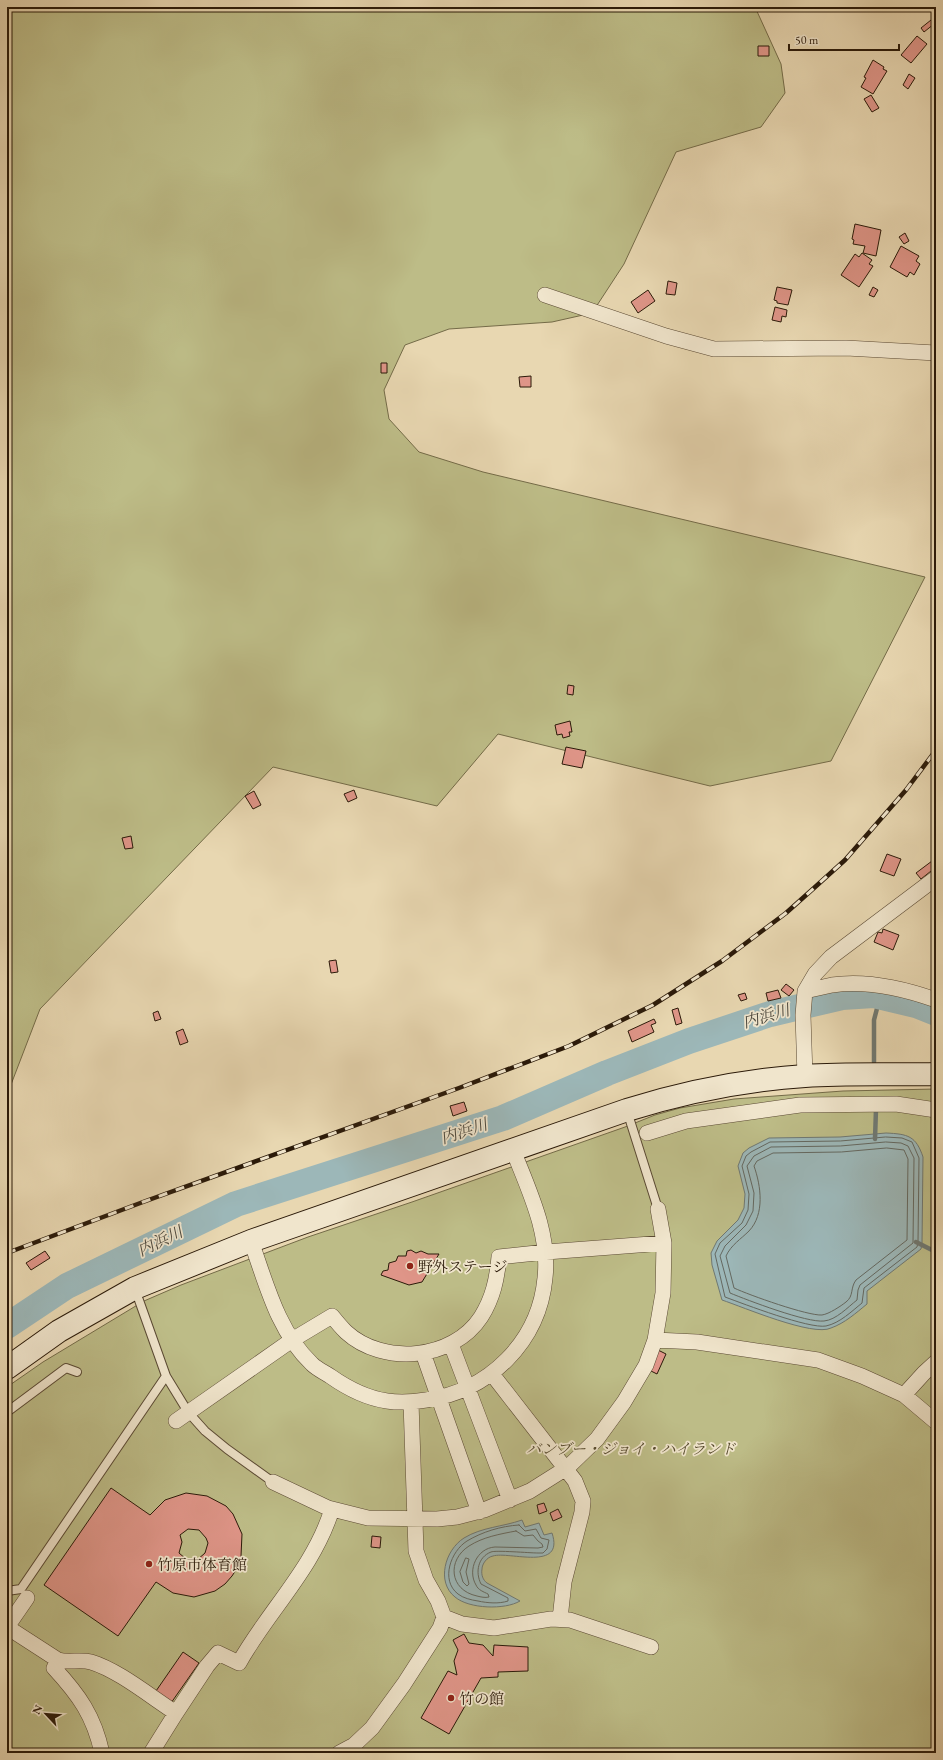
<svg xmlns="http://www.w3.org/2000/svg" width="943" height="1760" font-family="'EB Garamond','Noto Serif JP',serif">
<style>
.green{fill:#bdbc87;stroke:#746b48}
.water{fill:#9cb7b8;stroke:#6f7872}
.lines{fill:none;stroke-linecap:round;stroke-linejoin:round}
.shore{stroke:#646860;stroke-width:1}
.stream{stroke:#6f7872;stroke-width:4.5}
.river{stroke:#9cb7b8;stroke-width:26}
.building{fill:#df9588;stroke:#2b1a09;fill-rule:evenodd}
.lane-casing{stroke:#5a4933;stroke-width:10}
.street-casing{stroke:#5a4933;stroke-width:16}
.secondary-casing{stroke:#2b1a09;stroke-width:24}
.lane{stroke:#f0e5cc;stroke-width:8}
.street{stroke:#f0e5cc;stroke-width:15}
.secondary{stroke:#f0e5cc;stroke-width:22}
.rail-casing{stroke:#2b1a09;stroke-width:4.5}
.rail{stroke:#f0e5cc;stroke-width:3;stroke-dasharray:9;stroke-linecap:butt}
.poi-dot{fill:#8f2418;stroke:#f0e5cc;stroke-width:1.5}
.labels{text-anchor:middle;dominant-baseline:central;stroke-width:3.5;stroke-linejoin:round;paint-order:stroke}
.poi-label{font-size:15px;fill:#2b1a09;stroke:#f0e5cc;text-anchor:start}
.park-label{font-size:15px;font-style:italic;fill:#574b2f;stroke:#f0e5cc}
.water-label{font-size:16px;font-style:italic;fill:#4d493e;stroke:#f0e5cc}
</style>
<rect width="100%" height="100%" fill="#e8d7b1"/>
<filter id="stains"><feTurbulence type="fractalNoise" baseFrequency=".005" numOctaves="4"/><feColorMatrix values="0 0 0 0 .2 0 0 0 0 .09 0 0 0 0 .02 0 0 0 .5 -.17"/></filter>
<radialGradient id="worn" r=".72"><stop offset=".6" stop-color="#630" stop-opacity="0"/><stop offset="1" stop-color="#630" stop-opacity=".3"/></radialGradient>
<path class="green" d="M7,7H755L781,64L785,93L761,127L676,152L624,264L592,313L552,322L449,329L405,345L384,390L389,419L419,452L483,472L925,577L831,761L710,786L498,734L437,806L273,767L40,1009L7,1095Z
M936,1089V1753H7V1387L43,1362L144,1301L181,1285L308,1237L412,1202L625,1127L655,1115L680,1108L734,1099L843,1091Z"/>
<path class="water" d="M886,1133C908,1134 916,1136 923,1157L922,1243L921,1249L867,1291V1304C856,1313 845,1323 831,1328C813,1337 743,1307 722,1300L712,1265L711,1253L717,1241L738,1220L744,1208L745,1194L738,1166L743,1153L749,1148L769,1138L840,1137Z
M522,1520L525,1527L539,1523L544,1535L552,1533C565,1572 509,1551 493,1556C487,1557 482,1564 482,1569C481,1575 483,1580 487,1583L520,1601C505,1610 469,1609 455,1597C436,1582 445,1550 464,1538C482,1527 502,1527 522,1520Z"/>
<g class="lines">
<path class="shore" d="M886,1137L902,1138L912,1142L919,1158L918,1242L917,1247L864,1288L862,1303C852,1311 840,1323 826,1326C809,1329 744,1304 725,1297L715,1254L720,1243L742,1223L748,1210L749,1194L742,1166L746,1156L751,1152L770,1142L840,1141Z
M886,1142L901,1143L908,1146L914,1158L913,1243L860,1285L858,1290L857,1300C848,1307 836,1320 824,1321C807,1323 747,1300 730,1293L720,1256L725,1246L746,1225L753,1211L754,1193L747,1166L754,1156L771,1147L840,1146Z
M887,1148L904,1150L908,1159L907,1240L856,1280C850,1288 854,1296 846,1302C841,1306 829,1314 822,1315C808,1316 749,1295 734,1288L726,1256C731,1245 741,1239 749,1231C765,1214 761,1186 754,1166L757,1161L773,1153L841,1152Z
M519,1525L525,1531L536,1529L541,1538L549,1540L547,1549L543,1553H538C530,1553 495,1550 491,1552C478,1557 475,1572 481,1584L508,1598V1601C499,1604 487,1603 478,1601C471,1600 463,1598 458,1594C440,1580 451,1551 467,1541C482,1532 501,1526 519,1525Z
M516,1531L524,1536L533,1535L538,1541L542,1544L543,1547L538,1548L495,1547C477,1548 467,1570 476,1585C478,1590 484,1592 488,1594L489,1597C485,1598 481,1597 477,1596C449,1590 447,1560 469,1546C483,1537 500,1534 516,1531Z
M466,1558L469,1559L466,1572L469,1584L467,1586L463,1582L460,1572Z"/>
<path class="stream" d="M874,1062V1020L880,997
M875,1139L876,1109
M916,1242L936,1252"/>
<path class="river" d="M7,1326L67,1286L236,1204L503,1118L607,1073L689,1041L770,1014L842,997L874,995L916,1005L936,1013"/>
</g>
<path class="building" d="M931,20L934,24L924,32L921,28Z
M917,36L927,44L911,63L901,55Z
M758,46H769V56H758Z
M873,60L884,67L883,69L887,71L873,94L861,87L866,78L864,77Z
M909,74L915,78L908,89L903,85Z
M871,95L879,108L872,112L864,99Z
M855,224L881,230L876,256L863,253L865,246L853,244L854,240L852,239Z
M905,233L909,241L904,244L899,237Z
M901,246L919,256L916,261L920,264L914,275L910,272L907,277L890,267Z
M862,253L872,260L869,264L873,266L859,287L841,275L855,254L859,257Z
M668,281L677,283L675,295L666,294Z
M777,287L792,290L788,305L777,303V301L774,300Z
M873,287L878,290L874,297L869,295Z
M648,290L655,301L638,313L631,302Z
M775,307L787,310L786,317L782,316L781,322L772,320Z
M381,363H387V373H381Z
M531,376V387H520L519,377Z
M568,685L574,686L573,695L567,694Z
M570,721L572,732H569L570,736L563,738L562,734L557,735L555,725Z
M566,747L586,751L582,768L562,764Z
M354,790L357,798L348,802L344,794Z
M254,791L261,805L253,809L245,796Z
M131,836L133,848L125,849L122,838Z
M887,854L901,859L894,876L880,871Z
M936,858V867L921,879L916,873Z
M883,929L899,935L893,950L874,942L878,932L882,933Z
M336,960L338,972L331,973L329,961Z
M786,984L794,990L789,996L781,990Z
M778,990L781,998L768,1001L766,993Z
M745,993L747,999L741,1001L738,995Z
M678,1008L682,1023L676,1025L672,1010Z
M158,1011L161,1019L155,1021L153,1013Z
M654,1019L656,1023L651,1025L654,1032L632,1042L628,1031Z
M183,1029L188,1042L180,1045L176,1032Z
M464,1102L467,1111L453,1116L450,1106Z
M411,1250L416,1253L421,1251L428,1254H439L422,1282L409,1285L381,1275L383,1271L388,1270L389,1263L396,1261L398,1256H406L407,1251Z
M45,1251L50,1258L31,1270L26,1263Z
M658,1350L666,1354L657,1374L649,1370Z
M111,1488L150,1515L165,1500L186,1493L207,1496L226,1506L233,1514L242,1534L241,1556L238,1567L232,1576L225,1584L215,1591L194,1597L173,1593L156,1582L118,1636L44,1585ZM188,1529L199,1530L206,1538L208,1543L205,1553L197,1560L186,1559L179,1553L182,1542L180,1535Z
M544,1503L547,1511L539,1514L537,1505Z
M558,1509L562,1517L553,1521L550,1513Z
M372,1536L381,1537L380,1548L371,1547Z
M464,1634L469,1643L483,1645L493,1656L494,1645L528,1647V1671L498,1672V1677L481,1678L449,1734L421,1718L448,1671L457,1675L454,1661L458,1650L453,1640Z
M183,1652L199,1663L171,1703L156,1691Z"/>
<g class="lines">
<defs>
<path id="lane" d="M627,1111L658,1209
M135,1289L166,1376L188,1412L205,1431L227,1449L273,1482
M7,1412L66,1368L77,1372
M7,1591L21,1589L166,1376"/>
<path id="street" d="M545,295L666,336L714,349L846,348L936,353
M805,991C814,989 823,987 832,985C866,980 905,989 936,1000
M805,1076L803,1015L805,991L815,974L831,957L936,878
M647,1133L686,1121L800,1105L896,1104L936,1110
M251,1241C266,1283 278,1332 312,1364C317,1369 324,1372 330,1376C347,1388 366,1398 387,1401C400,1403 414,1402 426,1400C489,1391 539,1342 545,1278C550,1233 529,1191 513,1150
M655,1340L697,1342L818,1360L862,1376L904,1395L936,1422
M451,1344L510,1500
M423,1353L479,1512
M492,1374L565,1468L575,1481L583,1501L582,1512L564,1582L560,1619
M904,1395L924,1373L936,1362
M176,1421L292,1340L332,1316C336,1321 341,1327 346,1332C383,1366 453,1360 481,1317C493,1298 497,1279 499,1257L546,1252L664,1243
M273,1482L328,1508L368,1518L437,1519L457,1517L484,1510L530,1491L568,1467L597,1439L624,1402L646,1365L655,1340L663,1293L664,1243L658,1209
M27,1598L7,1627L58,1660C69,1663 80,1659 91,1662C118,1670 151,1697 176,1713L207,1666L218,1653L239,1663C268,1611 314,1568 332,1509
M444,1617L462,1624L494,1628L551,1619L570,1620L651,1647
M58,1660L54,1668C79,1695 94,1716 102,1753
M151,1753L176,1713
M339,1753L354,1745L372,1728L404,1684L440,1628L444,1617L438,1601L426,1580L416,1551L411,1402"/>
<path id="secondary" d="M7,1368L59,1331L135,1288L251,1241L627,1110C685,1092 745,1080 805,1076C849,1073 893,1075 936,1074"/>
</defs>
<use href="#lane" class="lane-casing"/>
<use href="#street" class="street-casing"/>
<use href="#secondary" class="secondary-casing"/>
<use href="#lane" class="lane"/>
<use href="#street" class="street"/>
<use href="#secondary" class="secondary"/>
<defs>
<path id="rail" d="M7,1253L143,1202L459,1088L569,1046L653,1005L722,961L786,913L814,888L845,860L906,790L936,750"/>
</defs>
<use href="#rail" class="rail-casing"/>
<use href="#rail" class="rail"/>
</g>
<g class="poi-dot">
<circle cx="410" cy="1266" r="4"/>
<circle cx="149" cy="1564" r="4"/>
<circle cx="451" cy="1698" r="4"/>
</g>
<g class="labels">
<g class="poi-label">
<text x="418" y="1266">野外ステージ</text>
<text x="157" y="1564">竹原市体育館</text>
<text x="459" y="1698">竹の館</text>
</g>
<g class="park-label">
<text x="631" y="1448">バンブー・ジョイ・ハイランド</text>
</g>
<g class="water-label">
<text transform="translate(766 1016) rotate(-16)">内浜川</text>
<text transform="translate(464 1131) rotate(-18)">内浜川</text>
<text transform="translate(160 1241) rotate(-26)">内浜川</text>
</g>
</g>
<rect width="943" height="1760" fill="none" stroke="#e8d7b1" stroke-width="24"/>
<rect x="8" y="8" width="927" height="1744" fill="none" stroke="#2b1a09" stroke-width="2"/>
<rect x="12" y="12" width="919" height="1736" fill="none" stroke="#2b1a09"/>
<g transform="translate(46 1714) rotate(296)" stroke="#f0e5cc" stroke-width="3" paint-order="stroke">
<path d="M0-3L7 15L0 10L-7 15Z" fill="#2b1a09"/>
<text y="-6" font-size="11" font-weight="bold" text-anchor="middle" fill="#2b1a09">N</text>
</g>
<path d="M789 44v6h110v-6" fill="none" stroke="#2b1a09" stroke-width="2"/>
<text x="795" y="44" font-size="12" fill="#2b1a09" stroke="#f0e5cc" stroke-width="3" paint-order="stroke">50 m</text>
<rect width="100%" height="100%" filter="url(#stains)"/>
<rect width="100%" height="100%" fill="url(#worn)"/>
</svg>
